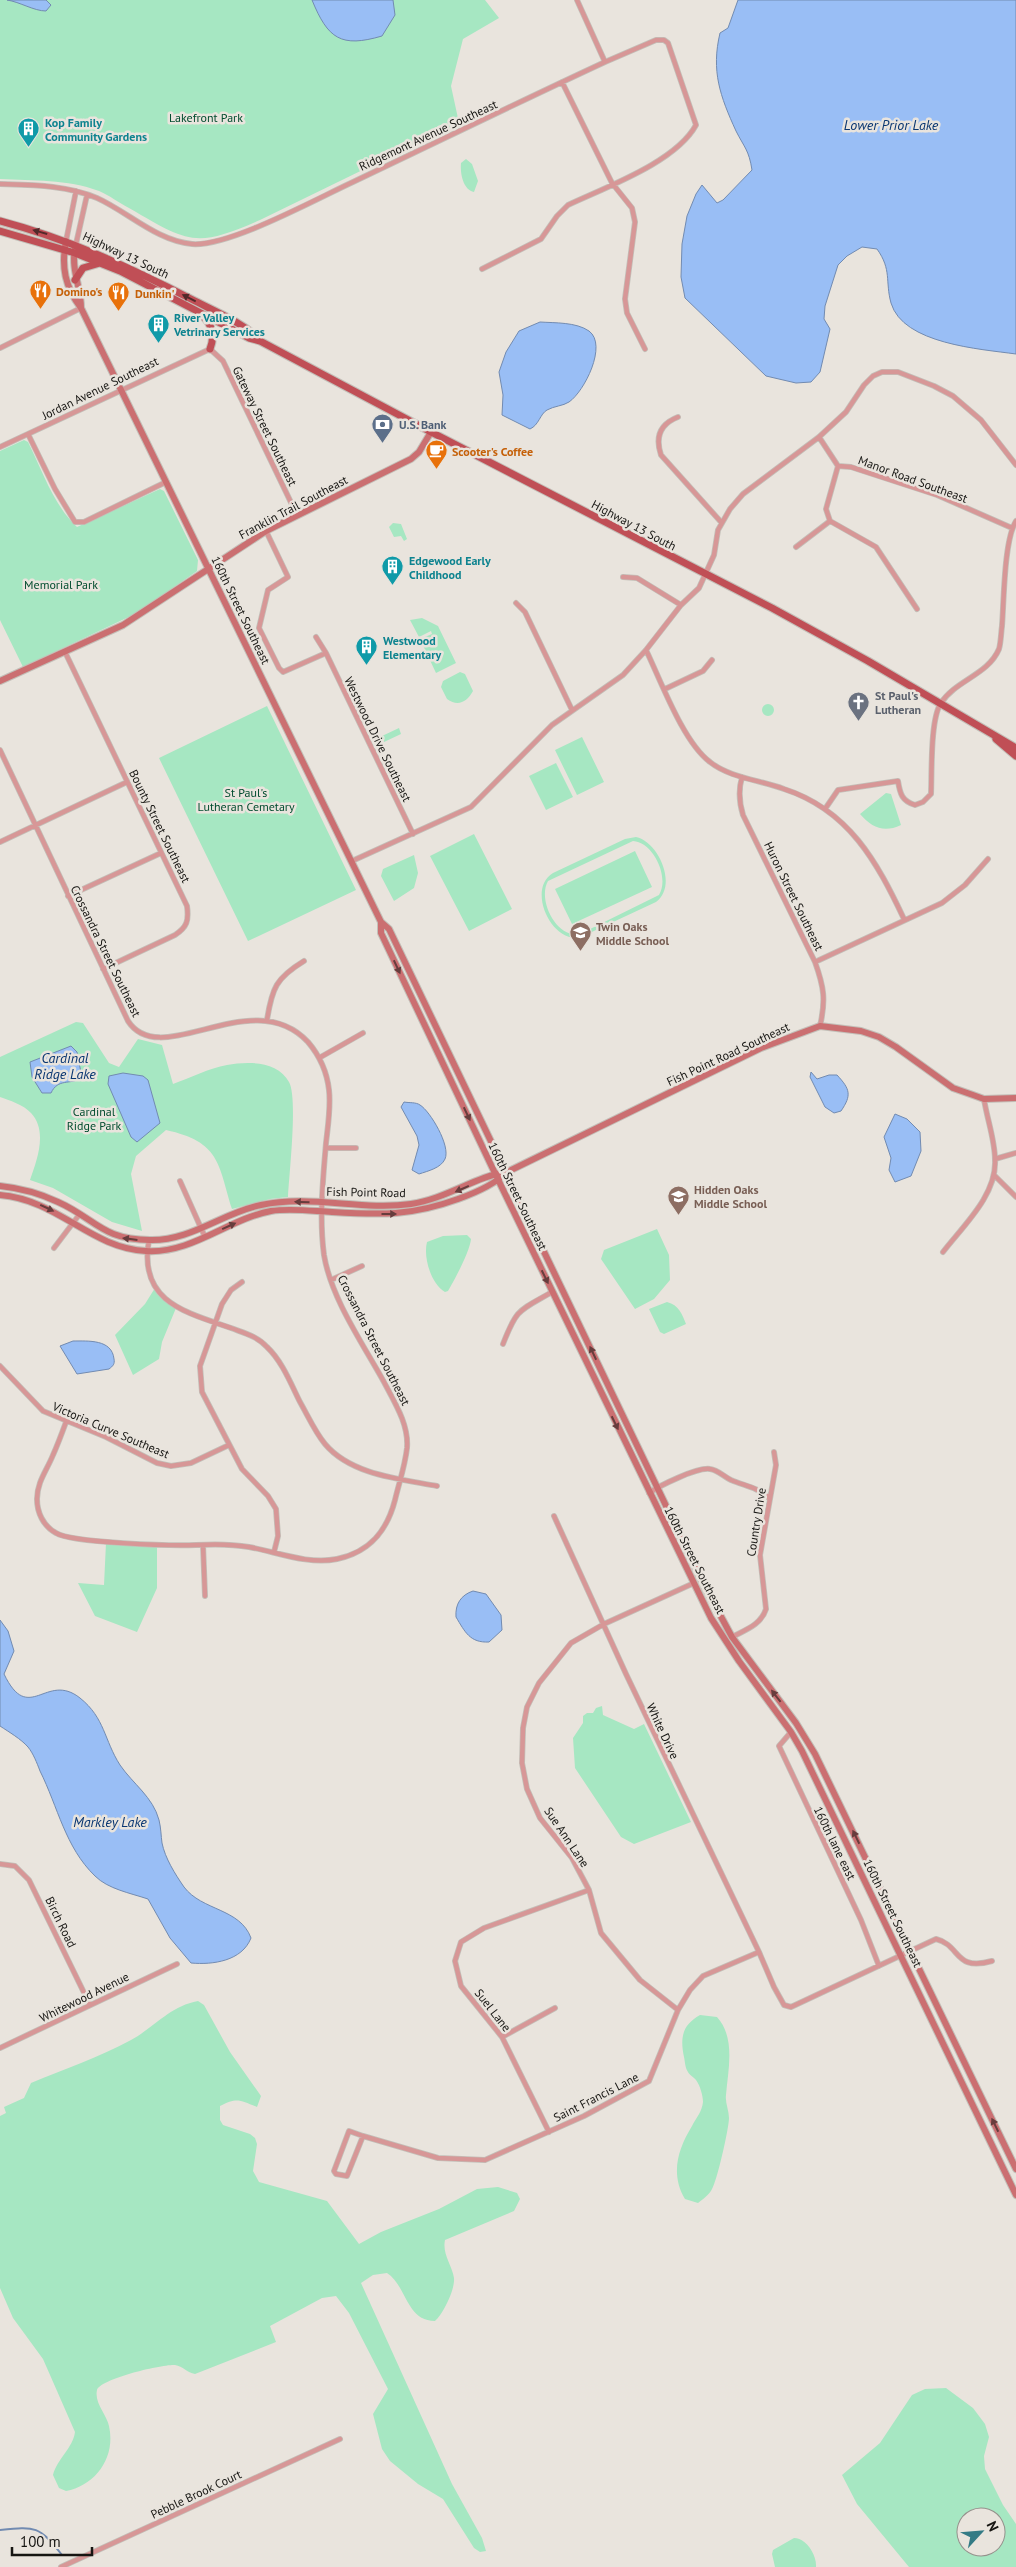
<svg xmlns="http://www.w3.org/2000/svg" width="1016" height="2567" font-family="'PT Sans',sans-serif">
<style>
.green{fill:#a6e7c2;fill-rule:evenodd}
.water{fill:#99bef5;stroke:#728bb1}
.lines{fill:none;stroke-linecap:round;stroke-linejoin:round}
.stream{stroke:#728bb1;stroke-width:2}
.street-casing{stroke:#c3bfb8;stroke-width:6}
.secondary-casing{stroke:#c3bfb8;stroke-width:8}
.primary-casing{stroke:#c3bfb8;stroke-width:9}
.street{stroke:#d79797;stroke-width:4.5}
.secondary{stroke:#cb6f71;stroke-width:6}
.primary{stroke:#c04f56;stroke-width:7}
.oneway{fill:#52292a}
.oneway2{fill:#673d3d}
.labels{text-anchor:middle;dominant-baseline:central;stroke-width:5;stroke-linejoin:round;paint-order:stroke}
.park-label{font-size:12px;fill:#014c2e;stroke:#e9e4dd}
.culture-label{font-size:12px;font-weight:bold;fill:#0d838f;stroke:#e9e4dd;text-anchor:start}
.street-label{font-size:12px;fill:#161512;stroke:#e9e4dd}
.food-label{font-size:12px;font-weight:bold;fill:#c56008;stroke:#e9e4dd;text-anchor:start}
.service-label{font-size:12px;font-weight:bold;fill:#4e5e75;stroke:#e9e4dd;text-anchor:start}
.worship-label{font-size:12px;font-weight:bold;fill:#5b616d;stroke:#e9e4dd;text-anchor:start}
.education-label{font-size:12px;font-weight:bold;fill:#785e54;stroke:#e9e4dd;text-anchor:start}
.water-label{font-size:14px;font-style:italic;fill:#093671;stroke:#e9e4dd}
</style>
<rect width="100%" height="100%" fill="#e9e4dd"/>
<path class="green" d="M0,0H485L499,18L463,39L451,86L459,123L260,220C195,249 188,242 129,208C119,203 109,195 99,191C67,179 33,181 0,179Z
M466,159L472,164L478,181L474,192C463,190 460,173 461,163Z
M24,440L28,442C42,470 54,506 77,527L160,489L164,491L198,560L197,571L137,613L23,667L0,620V451Z
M393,523L401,524L407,539L404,541L401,536L394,537L389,527Z
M422,618L438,626L456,663L436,673L420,639L432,634L431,631L419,637L410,620Z
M460,672L465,674L473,691C467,702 458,707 447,699L441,687L443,681Z
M762 710a6 6 0 1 1 12 0a6 6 0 1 1-12 0Z
M267,706L356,890L248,941L159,758Z
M399,728L401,734L384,742L382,736Z
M582,737L604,782L577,795L555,750Z
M556,763L573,797L546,810L529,776Z
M886,793L891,794L901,825C884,833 872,828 860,814Z
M474,834L512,909L469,931L430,856Z
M636,837C659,842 678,886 656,902L581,937C552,945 526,889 553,873L625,839ZM633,841C653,842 670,877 659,895L580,934C557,939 537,900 548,881Z
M635,851L652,887L572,924L555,889Z
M414,855L418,873L414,888L394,901L381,876L383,869Z
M76,1022L83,1023L109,1063L119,1067L138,1039L162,1045L173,1084C190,1078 209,1068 227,1065C248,1061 278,1061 289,1082C298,1098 289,1175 288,1197L270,1199L232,1209C218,1163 220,1142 166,1130L136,1156L131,1174L142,1231L112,1222L53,1188L30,1180C37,1160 48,1131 31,1113C24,1105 9,1100 0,1097V1057Z
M657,1229L669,1255L670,1280L654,1299L635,1309L601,1259L604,1250Z
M467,1235L471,1239C470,1251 455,1279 448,1291L445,1292C431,1284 423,1257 427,1242L443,1236Z
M155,1288L157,1294L176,1308L162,1342L159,1359L133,1375L115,1335L145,1304Z
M667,1302C679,1305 682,1314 686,1324L664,1334L660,1332L649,1309Z
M106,1543L157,1547V1588L137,1632L95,1616L78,1583L104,1585Z
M602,1706L603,1715L634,1729L644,1724L691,1822L634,1844L621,1837L575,1768L573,1738L583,1723V1716L587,1713H593L596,1708Z
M198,2001L204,2005L230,2052L261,2096L257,2107C240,2100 237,2097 220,2106V2120L223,2125L250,2134L255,2138L257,2144L253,2171L259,2182L327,2201L359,2244L381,2232L439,2209L477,2189L498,2187L517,2193L520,2199L514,2211L445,2240C442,2254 452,2265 454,2278C455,2290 443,2314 435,2321C406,2321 407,2286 387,2273L373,2275L361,2283L452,2484L482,2538L486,2551L480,2552L474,2548L443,2499L418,2484L390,2461L382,2449L373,2414L388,2389L349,2313L336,2296L322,2298L270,2326L276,2342L195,2374C187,2373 183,2366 175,2365C162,2364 100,2379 97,2390C94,2403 107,2415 109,2426C116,2457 96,2485 66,2491L59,2488L53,2475C57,2459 73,2448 75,2432L43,2359L13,2318L0,2288V2116L6,2113L4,2107L24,2098L31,2083C65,2069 99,2057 131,2040C155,2027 170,2006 198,2001Z
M700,2015L717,2017C736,2038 728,2070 726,2095C725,2103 729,2110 729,2118C729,2128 717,2181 712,2189C709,2195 703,2199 698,2203L685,2199C670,2174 678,2149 692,2126C696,2118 702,2112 703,2102C703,2096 700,2085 696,2080C694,2077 689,2075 688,2072C685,2068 685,2061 684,2057C680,2038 682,2025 700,2015Z
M946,2388L973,2408L985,2424L989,2437L984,2456L985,2469L1003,2505L1016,2524V2567H909L857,2504L842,2475L880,2443L912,2395L925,2389ZM966,2517H996V2547H966Z
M794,2538C806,2538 817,2555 816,2567H775L772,2554L773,2550Z"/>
<path class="water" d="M7,0H46L51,5L46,11C34,11 20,2 7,0Z
M312,0H393L395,15L382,36C341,48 328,39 312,0Z
M738,0H1016V354C980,349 903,344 891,303C885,281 892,270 877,249L862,247L847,256L838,265L825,306L824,319L830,329L820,372L811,382L796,383L766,376L685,298L681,277L682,244L687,216L696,194L702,185L717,203L723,200L752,170C749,150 744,147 736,131C720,96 711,71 720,33L728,28Z
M540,322C555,323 576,322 589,331C608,345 584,392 569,402C563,406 554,406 547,410C540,414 539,425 530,429L502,415L503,395L499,372L506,352L519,331Z
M71,1046L77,1052L82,1078C70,1085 58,1078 51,1093H42L32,1077L30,1062Z
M811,1072L817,1079L829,1075H837C850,1089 852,1095 841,1111L834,1113L825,1107L810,1077Z
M123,1073L143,1076L148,1080L160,1123L137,1142L131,1137L108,1084L109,1076Z
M404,1102C409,1103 416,1102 420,1105C430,1111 451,1146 445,1159C441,1168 428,1171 419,1174L412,1170L419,1145L417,1136L401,1107Z
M895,1114L907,1119L920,1132L921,1151L911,1176L895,1182L889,1170L891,1158L884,1137Z
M73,1341C88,1341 112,1339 114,1359C115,1364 113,1366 109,1369L77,1374L60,1346Z
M473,1591L486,1594L501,1615L502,1630L489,1642C470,1643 465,1632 456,1617C455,1604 461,1595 473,1591Z
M0,1620L8,1631L14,1651L4,1674C29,1726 46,1671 80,1698C105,1718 104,1740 120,1765C133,1784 153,1797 159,1820C161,1828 161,1836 162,1843C165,1858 175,1874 184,1887C202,1911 240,1908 251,1938C242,1961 213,1965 191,1963L170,1938L148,1899C130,1893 108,1889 95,1876C65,1847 58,1807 40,1771C37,1763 33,1753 28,1747C21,1739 9,1732 0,1726Z"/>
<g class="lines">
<path class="stream" d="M0,2530C36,2526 39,2526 62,2555"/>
<defs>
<path id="street" d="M577,0L605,62
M562,82L612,183L632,208L635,222L625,299L627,313L645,349
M0,184C32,185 67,185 97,198C128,212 157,241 192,244C229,247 316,199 353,182C437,142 521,101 605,62L656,40H664L668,43L696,125C676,162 606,187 568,205L557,216L541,239L482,269
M66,241L76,191
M76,244L87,195
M0,348L81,308
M678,417C660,424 655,437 661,455L721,522
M28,434L55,489L75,522H84L166,482
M819,437L838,466L851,467L937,495L1012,528
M0,447L210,349L223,361L297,515
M838,466L826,509L830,521L876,547L917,609
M266,531L288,577L268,590L259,628L279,668L283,672L326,653L413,834
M796,547L830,521
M623,577L637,578L681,605
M516,603L525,612L572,710
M316,637L326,653
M646,650C661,681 683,742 710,762C730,778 760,780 784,789C849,810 877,862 904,919
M65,652L187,906C189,921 187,927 175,935L103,969
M665,689L703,671L712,660
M0,750L128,1021C161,1072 252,982 308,1042C319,1055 327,1072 329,1090C331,1107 328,1125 326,1143C323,1179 319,1218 324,1255C331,1298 363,1344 384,1382C395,1403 409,1425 407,1448C405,1466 399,1483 395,1500C387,1531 370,1552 337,1559C308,1565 277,1552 249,1547C232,1544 214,1544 196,1545C173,1546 72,1543 56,1533C43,1526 37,1512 37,1499C37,1482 47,1470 53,1455C58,1444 62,1433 66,1422
M742,777C738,791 739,802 743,815L815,962C824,987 826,1000 820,1026
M825,809L838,790L898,781C900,794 902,801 915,805L923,802L931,794C932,773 930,719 941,703C956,680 988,675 999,649C1001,642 1001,633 1002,626C1004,600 1004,540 1016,521
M0,842L127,782
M352,861L471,807L552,725L623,675L646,650L681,605L699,588L714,555L718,530L730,509L743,494L819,437L846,412L864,385L873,376L882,372H898L934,386L953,396L981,420L1016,465
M68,896L161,853
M815,962L942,903L965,885L988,859
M267,1020C272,988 276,978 304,961
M319,1058L363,1033
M326,1148H356
M995,1159L1016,1153
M994,1175L1016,1197
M180,1181L205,1237
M149,1240C138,1301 184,1312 231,1328C244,1333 257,1336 267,1347C282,1361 291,1384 300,1402C308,1416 315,1432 325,1444C351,1475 400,1479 437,1486
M54,1248L79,1215
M943,1252C963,1226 997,1195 995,1160C995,1140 987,1119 984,1099
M331,1280L362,1266
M242,1282L231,1290L222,1304L200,1366L202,1392L242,1469L268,1496L276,1509L278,1536L274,1552
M503,1344C517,1308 519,1311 552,1292
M0,1366L43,1411L106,1437L157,1463L171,1466L191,1463L229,1445
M649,1493C659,1486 697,1467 710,1469C718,1470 723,1476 731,1480C745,1486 757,1487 769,1498
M554,1516L626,1674L759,1952L774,1987L784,2005L791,2007L936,1939C961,1945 954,1972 992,1961
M203,1545L205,1596
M732,1637C745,1630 761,1625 766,1609L760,1555L776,1465L774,1452
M791,1732L779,1746L861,1920L879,1966
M0,1864L15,1866L29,1880L90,2005
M678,2010L640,1980L601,1933L589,1890L572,1858L540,1818L527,1789L522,1763L523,1728L527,1707L539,1683L571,1643L604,1624L694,1583
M502,2037L555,2008
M0,2048L177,1964
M549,2132L502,2037L461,1986L455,1961L461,1942L484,1928L589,1890
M363,2136L349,2131L334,2171L336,2174L347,2176L363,2136L438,2158L485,2160L584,2116L649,2081L678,2010L690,1990L703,1976L759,1952
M61,2567L340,2439"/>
<path id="secondary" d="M66,241C61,267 65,287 81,308L381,922L389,929L705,1587L732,1637L796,1723L815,1754L1016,2169
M75,249C71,270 81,287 81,308
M0,681L123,625L266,531L411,459L419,452L431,432
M381,922V933L492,1167L711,1618L739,1661L791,1732L802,1751L1016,2195
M0,1186C19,1188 41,1194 58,1202C96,1219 102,1240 150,1240C191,1241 222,1213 261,1205C310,1194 361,1211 411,1204C446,1199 476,1176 507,1172
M0,1195C59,1200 90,1248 146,1251C192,1254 228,1219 271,1211C291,1208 312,1211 332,1212C381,1215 411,1216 458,1199C475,1193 494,1185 507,1172L761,1048L820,1026L861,1031L879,1037L896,1047L953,1088L973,1095L984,1099L1016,1098"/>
<path id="primary" d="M0,221C68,239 129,267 191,299C214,311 242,322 260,340
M0,231L75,253L120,271L249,338L260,341L431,432L772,608L868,661L1016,748
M75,280L83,268L100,263
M203,316C213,326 215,336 210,349
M996,739L1016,756"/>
</defs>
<use href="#street" class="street-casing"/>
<use href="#secondary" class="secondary-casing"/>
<use href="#primary" class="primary-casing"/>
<use href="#street" class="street"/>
<use href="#secondary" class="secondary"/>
<use href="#primary" class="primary"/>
</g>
<defs><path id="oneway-solid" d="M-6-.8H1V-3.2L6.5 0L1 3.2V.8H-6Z" transform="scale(1.25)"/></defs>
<g class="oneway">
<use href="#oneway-solid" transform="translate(40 232) rotate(-164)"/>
<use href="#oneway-solid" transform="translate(189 298) rotate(-153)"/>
</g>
<g class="oneway2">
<use href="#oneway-solid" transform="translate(397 967) rotate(65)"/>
<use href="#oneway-solid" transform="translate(467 1114) rotate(65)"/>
<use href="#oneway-solid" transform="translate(462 1189) rotate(156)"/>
<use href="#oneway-solid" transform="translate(302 1202) rotate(-178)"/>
<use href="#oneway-solid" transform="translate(47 1208) rotate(25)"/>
<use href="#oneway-solid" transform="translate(389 1214)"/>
<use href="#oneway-solid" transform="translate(229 1226) rotate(-24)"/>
<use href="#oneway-solid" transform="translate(130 1239) rotate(-173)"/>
<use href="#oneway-solid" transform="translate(545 1277) rotate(64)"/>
<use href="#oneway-solid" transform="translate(593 1353) rotate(-115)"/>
<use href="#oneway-solid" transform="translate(615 1423) rotate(64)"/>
<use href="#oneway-solid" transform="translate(776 1696) rotate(-128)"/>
<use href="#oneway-solid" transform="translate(856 1837) rotate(-116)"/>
<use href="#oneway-solid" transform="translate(995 2125) rotate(-116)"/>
</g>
<defs>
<symbol id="building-pin" viewBox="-11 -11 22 30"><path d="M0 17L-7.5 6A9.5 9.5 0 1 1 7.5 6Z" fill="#0f9aa8" stroke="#e9e4dd"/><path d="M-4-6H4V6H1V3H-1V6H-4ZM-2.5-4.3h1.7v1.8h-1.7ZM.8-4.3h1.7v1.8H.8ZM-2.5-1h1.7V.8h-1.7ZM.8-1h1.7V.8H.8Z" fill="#fff"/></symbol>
<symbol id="restaurant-pin" viewBox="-11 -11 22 30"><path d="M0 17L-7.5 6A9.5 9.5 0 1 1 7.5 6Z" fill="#e8710a" stroke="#e9e4dd"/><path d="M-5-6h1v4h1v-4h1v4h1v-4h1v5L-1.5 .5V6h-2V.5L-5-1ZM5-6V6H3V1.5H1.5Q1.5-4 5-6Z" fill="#fff"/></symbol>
<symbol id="bank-pin" viewBox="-11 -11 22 30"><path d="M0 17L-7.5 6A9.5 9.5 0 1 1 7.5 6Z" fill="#5c6f8a" stroke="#e9e4dd"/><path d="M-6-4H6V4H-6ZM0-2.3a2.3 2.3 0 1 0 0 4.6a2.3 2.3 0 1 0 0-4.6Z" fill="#fff"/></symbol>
<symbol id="cafe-pin" viewBox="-11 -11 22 30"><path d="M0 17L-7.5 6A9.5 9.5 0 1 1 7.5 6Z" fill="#e8710a" stroke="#e9e4dd"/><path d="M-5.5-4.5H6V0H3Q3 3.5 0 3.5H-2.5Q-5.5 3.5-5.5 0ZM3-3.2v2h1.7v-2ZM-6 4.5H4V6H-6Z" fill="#fff"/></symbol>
<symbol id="church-pin" viewBox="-11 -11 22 30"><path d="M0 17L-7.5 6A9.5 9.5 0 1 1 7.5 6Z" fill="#6b7280" stroke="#e9e4dd"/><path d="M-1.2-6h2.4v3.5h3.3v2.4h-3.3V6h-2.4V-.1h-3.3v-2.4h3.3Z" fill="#fff"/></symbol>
<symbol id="school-pin" viewBox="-11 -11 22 30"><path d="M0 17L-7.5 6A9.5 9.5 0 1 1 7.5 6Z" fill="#8d6e63" stroke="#e9e4dd"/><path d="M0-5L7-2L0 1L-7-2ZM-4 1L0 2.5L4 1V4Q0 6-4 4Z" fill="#fff"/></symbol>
</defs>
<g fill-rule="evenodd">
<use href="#building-pin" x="16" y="116" width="25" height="34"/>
<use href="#restaurant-pin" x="28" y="278" width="25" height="34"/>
<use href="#restaurant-pin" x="106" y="280" width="25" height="34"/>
<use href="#building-pin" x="146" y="312" width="25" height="34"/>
<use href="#bank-pin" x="370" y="412" width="25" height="34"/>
<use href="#cafe-pin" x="424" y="438" width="25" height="34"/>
<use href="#building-pin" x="380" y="554" width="25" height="34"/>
<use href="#building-pin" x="354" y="634" width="25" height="34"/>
<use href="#church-pin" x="846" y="690" width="25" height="34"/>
<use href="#school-pin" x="568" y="920" width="25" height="34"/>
<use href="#school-pin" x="666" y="1184" width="25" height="34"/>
</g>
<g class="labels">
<g class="park-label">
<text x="206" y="117">Lakefront Park</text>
<text x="61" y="584">Memorial Park</text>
<text x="246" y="792">St Paul's<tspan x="246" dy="14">Lutheran Cemetary</tspan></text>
<text x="94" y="1111">Cardinal<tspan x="94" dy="14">Ridge Park</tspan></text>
</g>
<g class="culture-label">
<text x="45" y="122">Kop Family<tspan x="45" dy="14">Community Gardens</tspan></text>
<text x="174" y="317">River Valley<tspan x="174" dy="14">Vetrinary Services</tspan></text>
<text x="409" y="560">Edgewood Early<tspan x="409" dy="14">Childhood</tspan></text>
<text x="383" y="640">Westwood<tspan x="383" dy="14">Elementary</tspan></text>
</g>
<g class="street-label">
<text transform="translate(428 135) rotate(-25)">Ridgemont Avenue Southeast</text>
<text transform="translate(126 255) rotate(25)">Highway 13 South</text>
<text transform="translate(100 388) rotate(-26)">Jordan Avenue Southeast</text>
<text transform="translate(265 426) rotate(64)">Gateway Street Southeast</text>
<text transform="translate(913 479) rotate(20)">Manor Road Southeast</text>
<text transform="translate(293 507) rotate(-28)">Franklin Trail Southeast</text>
<text transform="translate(634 525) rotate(28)">Highway 13 South</text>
<text transform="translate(241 610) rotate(64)">160th Street Southeast</text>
<text transform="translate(378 739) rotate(64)">Westwood Drive Southeast</text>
<text transform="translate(160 826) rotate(64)">Bounty Street Southeast</text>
<text transform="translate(794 896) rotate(64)">Huron Street Southeast</text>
<text transform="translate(106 951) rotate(64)">Crossandra Street Southeast</text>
<text transform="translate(728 1054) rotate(-25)">Fish Point Road Southeast</text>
<text transform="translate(366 1192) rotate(1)">Fish Point Road</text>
<text transform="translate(518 1196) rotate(64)">160th Street Southeast</text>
<text transform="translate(374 1340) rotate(63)">Crossandra Street Southeast</text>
<text transform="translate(111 1430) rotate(23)">Victoria Curve Southeast</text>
<text transform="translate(756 1522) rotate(-81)">Country Drive</text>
<text transform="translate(695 1560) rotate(63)">160th Street Southeast</text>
<text transform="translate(663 1731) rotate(65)">White Drive</text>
<text transform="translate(567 1837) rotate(56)">Sue Ann Lane</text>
<text transform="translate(835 1843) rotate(64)">160th lane east</text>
<text transform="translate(893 1913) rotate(64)">160th Street Southeast</text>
<text transform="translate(61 1922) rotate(64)">Birch Road</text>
<text transform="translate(84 1997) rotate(-26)">Whitewood Avenue</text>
<text transform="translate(493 2010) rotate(52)">Suel Lane</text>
<text transform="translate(596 2097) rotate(-27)">Saint Francis Lane</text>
<text transform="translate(196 2494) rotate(-25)">Pebble Brook Court</text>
</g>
<g class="food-label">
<text x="56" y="291">Domino's</text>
<text x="135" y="293">Dunkin'</text>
<text x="452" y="451">Scooter's Coffee</text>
</g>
<g class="service-label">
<text x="399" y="424">U.S. Bank</text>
</g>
<g class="worship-label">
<text x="875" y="695">St Paul's<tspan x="875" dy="14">Lutheran</tspan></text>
</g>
<g class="education-label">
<text x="596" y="926">Twin Oaks<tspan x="596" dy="14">Middle School</tspan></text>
<text x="694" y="1189">Hidden Oaks<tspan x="694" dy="14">Middle School</tspan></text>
</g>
<g class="water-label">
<text x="891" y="125">Lower Prior Lake</text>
<text x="65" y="1058">Cardinal<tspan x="65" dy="16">Ridge Lake</tspan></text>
<text x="110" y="1822">Markley Lake</text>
</g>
</g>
<g transform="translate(981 2532) rotate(64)"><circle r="24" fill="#e9e4dd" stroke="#95918c"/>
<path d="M0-4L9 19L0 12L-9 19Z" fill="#347b85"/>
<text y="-8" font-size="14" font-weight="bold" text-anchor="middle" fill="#161512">N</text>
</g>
<path d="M12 2547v8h80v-8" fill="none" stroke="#161512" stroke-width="2.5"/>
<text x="20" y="2547" font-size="15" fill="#161512" stroke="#e9e4dd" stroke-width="4" paint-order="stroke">100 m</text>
</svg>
